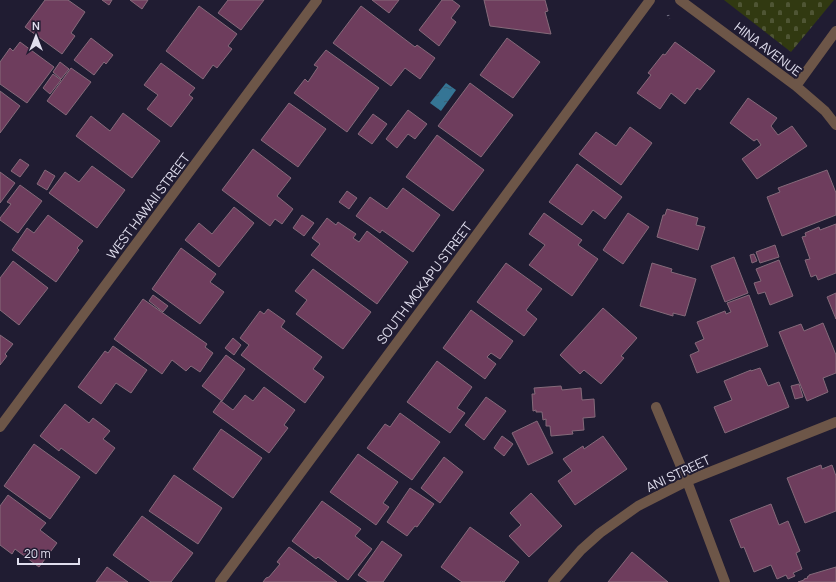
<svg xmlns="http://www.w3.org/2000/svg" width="836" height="582" font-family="Manrope,sans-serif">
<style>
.cemetery{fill:url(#cemetery-stones)}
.water{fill:url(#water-ripples)}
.building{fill:#6e3d5d;stroke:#856a7a}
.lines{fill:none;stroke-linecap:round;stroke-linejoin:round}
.path{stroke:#737083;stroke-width:2.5;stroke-dasharray:1 3;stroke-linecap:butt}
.street{stroke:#6d5648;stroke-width:10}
.labels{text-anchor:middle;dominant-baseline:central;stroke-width:4;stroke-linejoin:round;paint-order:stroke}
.street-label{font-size:13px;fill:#e0deee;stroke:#201c32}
</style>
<defs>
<pattern id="cemetery-stones" width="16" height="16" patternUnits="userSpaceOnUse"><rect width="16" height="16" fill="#313911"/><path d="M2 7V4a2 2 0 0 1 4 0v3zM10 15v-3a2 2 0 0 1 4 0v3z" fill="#4f5534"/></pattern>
<pattern id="water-ripples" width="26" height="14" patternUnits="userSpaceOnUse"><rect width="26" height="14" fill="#357595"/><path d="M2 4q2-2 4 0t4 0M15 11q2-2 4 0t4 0" fill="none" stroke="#3b5e72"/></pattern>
</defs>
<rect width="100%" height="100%" fill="#201c32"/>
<path class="cemetery" d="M724,0H834L791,52Z"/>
<path class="water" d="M446,83L456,90L441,111L430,103Z"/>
<path class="building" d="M45,0H68L85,12L71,33L75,36L62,54L25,27Z
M102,0H112L109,5Z
M130,0H148L142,9Z
M228,0H264L241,30L218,13Z
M372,0H399L389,13Z
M442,0H452L460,6L451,18L456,22L439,46L419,30Z
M484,0H545L548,11L545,12L551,34L490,26Z
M199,6L237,34L228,46L232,49L217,68L213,65L203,79L166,51Z
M361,6L415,47L417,45L435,58L420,79L405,68L391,86L333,43Z
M91,38L113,55L106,64L104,62L94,75L74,60Z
M507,38L540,62L513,98L480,75Z
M20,42L54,67L27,103L0,84V62L10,48L13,51Z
M675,42L715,71L700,90L697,88L685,104L671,93L660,109L637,93L651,75L648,73L663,54L665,55Z
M326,50L379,88L347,132L294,93L305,79L308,82L318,67L314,65Z
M60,62L69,69L61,79L53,72Z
M161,63L195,88L189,95L193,98L171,127L147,109L158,95L144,85Z
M71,68L91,82L66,115L47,101Z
M53,74L61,80L50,94L43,88Z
M470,83L513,115L481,157L438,126Z
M0,91L20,106L0,133Z
M748,98L777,118L771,126L778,135L792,126L807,146L757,179L742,159L761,145L757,139L754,141L730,123Z
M289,103L326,129L298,167L261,140Z
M408,110L427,124L415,139L408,134L397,148L386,139Z
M123,113L160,141L132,178L76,136L91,116L110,131Z
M373,114L387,124L372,144L358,134Z
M630,127L652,143L621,185L579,154L596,132L616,146Z
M437,135L484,170L453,211L406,177Z
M253,149L291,178L277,196L293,209L282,224L275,219L270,226L222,190Z
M20,159L29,165L20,177L11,171Z
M577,164L622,197L605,219L593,210L582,225L549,202Z
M92,166L125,190L97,228L49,193L65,172L79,182Z
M45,170L55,176L47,190L37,184Z
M827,170L836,193V215L782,236L767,197L780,192L778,188Z
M0,172L15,183L0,203Z
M20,185L42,201L18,233L0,220V218L11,204L7,202Z
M403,188L440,215L413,252L382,230L380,233L356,216L370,197L387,209Z
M347,191L357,198L349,209L339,202Z
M234,207L254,223L219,267L185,240L199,223L212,234Z
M667,209L698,218L696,225L705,227L698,250L657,237L663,215H665Z
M544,213L582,240L578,245L598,259L572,296L529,265L545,245L529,234Z
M628,213L649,227L623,264L603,250Z
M48,215L83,241L77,248L79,250L56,282L12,250L27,228L34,233Z
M302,215L314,223L304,236L293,228Z
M327,218L336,225L338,222L356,234L353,238L359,242L367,231L408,262L377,304L311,255L320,244L312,238Z
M836,224V273L818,280L816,275L811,277L805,260L810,259L802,237L806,236L805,233L819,227L820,230Z
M775,245L779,257L760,263L756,252Z
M181,248L216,274L210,282L224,292L200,324L152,289Z
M754,254L757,261L752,263L750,255Z
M734,257L748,293L725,302L711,266Z
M779,260L793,296L770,305L765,292L758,294L754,283L761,281L756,269Z
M13,261L48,288L19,325L0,310V278Z
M506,263L542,289L526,310L537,319L524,336L477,302Z
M652,263L672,269L671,272L696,279L685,316L673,313V316L640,306Z
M313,269L371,312L343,349L296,314L307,300L295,291Z
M836,293V319L827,297Z
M153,295L168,306L163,312L149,301Z
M749,295L768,346L697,373L690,355L699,351L695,343L704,339L697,322L725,311L726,314L731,312L727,303Z
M143,299L207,344L205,347L213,353L200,372L191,366L186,371L172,360L162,374L114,339Z
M603,308L637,338L621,356L624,358L601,384L584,370L580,374L560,355Z
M268,309L285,321L281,327L322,357L313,369L324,377L305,403L241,355L249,345L240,338L260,311L264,314Z
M471,310L513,341L500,359L491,353L487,357L496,364L485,379L443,348Z
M823,323L836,355V373L823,378L828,392L807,401L779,332L801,324L804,331Z
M0,335L13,344L5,354L7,356L0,365Z
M233,338L241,345L234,355L225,348Z
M113,346L147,370L131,393L116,383L101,404L78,387L105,351L108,353Z
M226,355L245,369L222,401L202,386Z
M437,361L472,387L457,408L465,413L450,433L407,402Z
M760,368L768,386L779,382L789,407L725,433L714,407L732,400L724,381L751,370V371Z
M799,384L803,397L795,399L791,386Z
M561,386L562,390L581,388L582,400L594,399L595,417L583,418L584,430L572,431L573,434L551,436L550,426H546V419L543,420L542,412H536V410L533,411L532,394H535L534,388Z
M264,387L295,410L284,425L288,428L269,453L213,412L221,401L233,410L245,395L253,401Z
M486,397L506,411L484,440L465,425Z
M65,404L89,423L93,418L110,431L103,439L115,448L96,474L61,448L59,451L40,436Z
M400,413L440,442L412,480L367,448L385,424L390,427Z
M537,421L553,453L528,465L512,433Z
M221,429L262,458L233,498L193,469Z
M502,436L513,444L504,456L494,448Z
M603,436L627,469L575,505L558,481L572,471L563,459L583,446L584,449Z
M34,444L80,477L50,519L4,486Z
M358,454L398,482L383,503L389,507L376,525L330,492Z
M444,457L463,472L440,503L421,488Z
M821,465L822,469L832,465L836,476V511L805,523L787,478Z
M174,475L222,508L198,544L149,511Z
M410,488L434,504L417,527L415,526L407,536L387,522Z
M531,493L562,526L529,557L509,536L521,525L510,513Z
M8,495L46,523L40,530L57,543L39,567L15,549L12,554L0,545V506Z
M322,501L361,529L355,536L372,549L348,580L318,557L316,559L292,541Z
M771,504L779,525L788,521L800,551L796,553L802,569L793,573L795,576L788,579L786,575L777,579L771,565L754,572L744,547L741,548L730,520Z
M142,516L193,553L171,582H151L113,555Z
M470,527L519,562L504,582L501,581L500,582H462L441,567Z
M382,541L402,555L383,582H368L358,575Z
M289,547L337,582H263L266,578L269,577L280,564L277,562Z
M632,552L668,582H608Z
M107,567L128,582H96Z
M836,567V582H798L804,580V579L808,578L807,577L809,576V575Z"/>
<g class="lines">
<path class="path" d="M668,15L669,19"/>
<path class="street" d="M680,0L796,86L825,111L836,125
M796,86L836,31
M656,407L687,481L725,582
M0,427L317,0
M220,582L650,0
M553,582L581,550L600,533L638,506L687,481L836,422"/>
</g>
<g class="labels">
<g class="street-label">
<text transform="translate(768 49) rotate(37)">HINA AVENUE</text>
<text transform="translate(148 206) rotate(-53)">WEST HAWAII STREET</text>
<text transform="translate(424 283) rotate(-53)">SOUTH MOKAPU STREET</text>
<text transform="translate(678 473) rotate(-25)">ANI STREET</text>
</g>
</g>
<g transform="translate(36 36)" stroke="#201c32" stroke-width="3" paint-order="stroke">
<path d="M0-3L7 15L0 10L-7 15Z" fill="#e0deee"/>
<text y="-6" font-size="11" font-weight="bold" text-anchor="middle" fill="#e0deee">N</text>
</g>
<path d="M18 558v6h61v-6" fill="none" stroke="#e0deee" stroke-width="2"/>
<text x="24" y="558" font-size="12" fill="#e0deee" stroke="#201c32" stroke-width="3" paint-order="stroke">20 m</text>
</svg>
